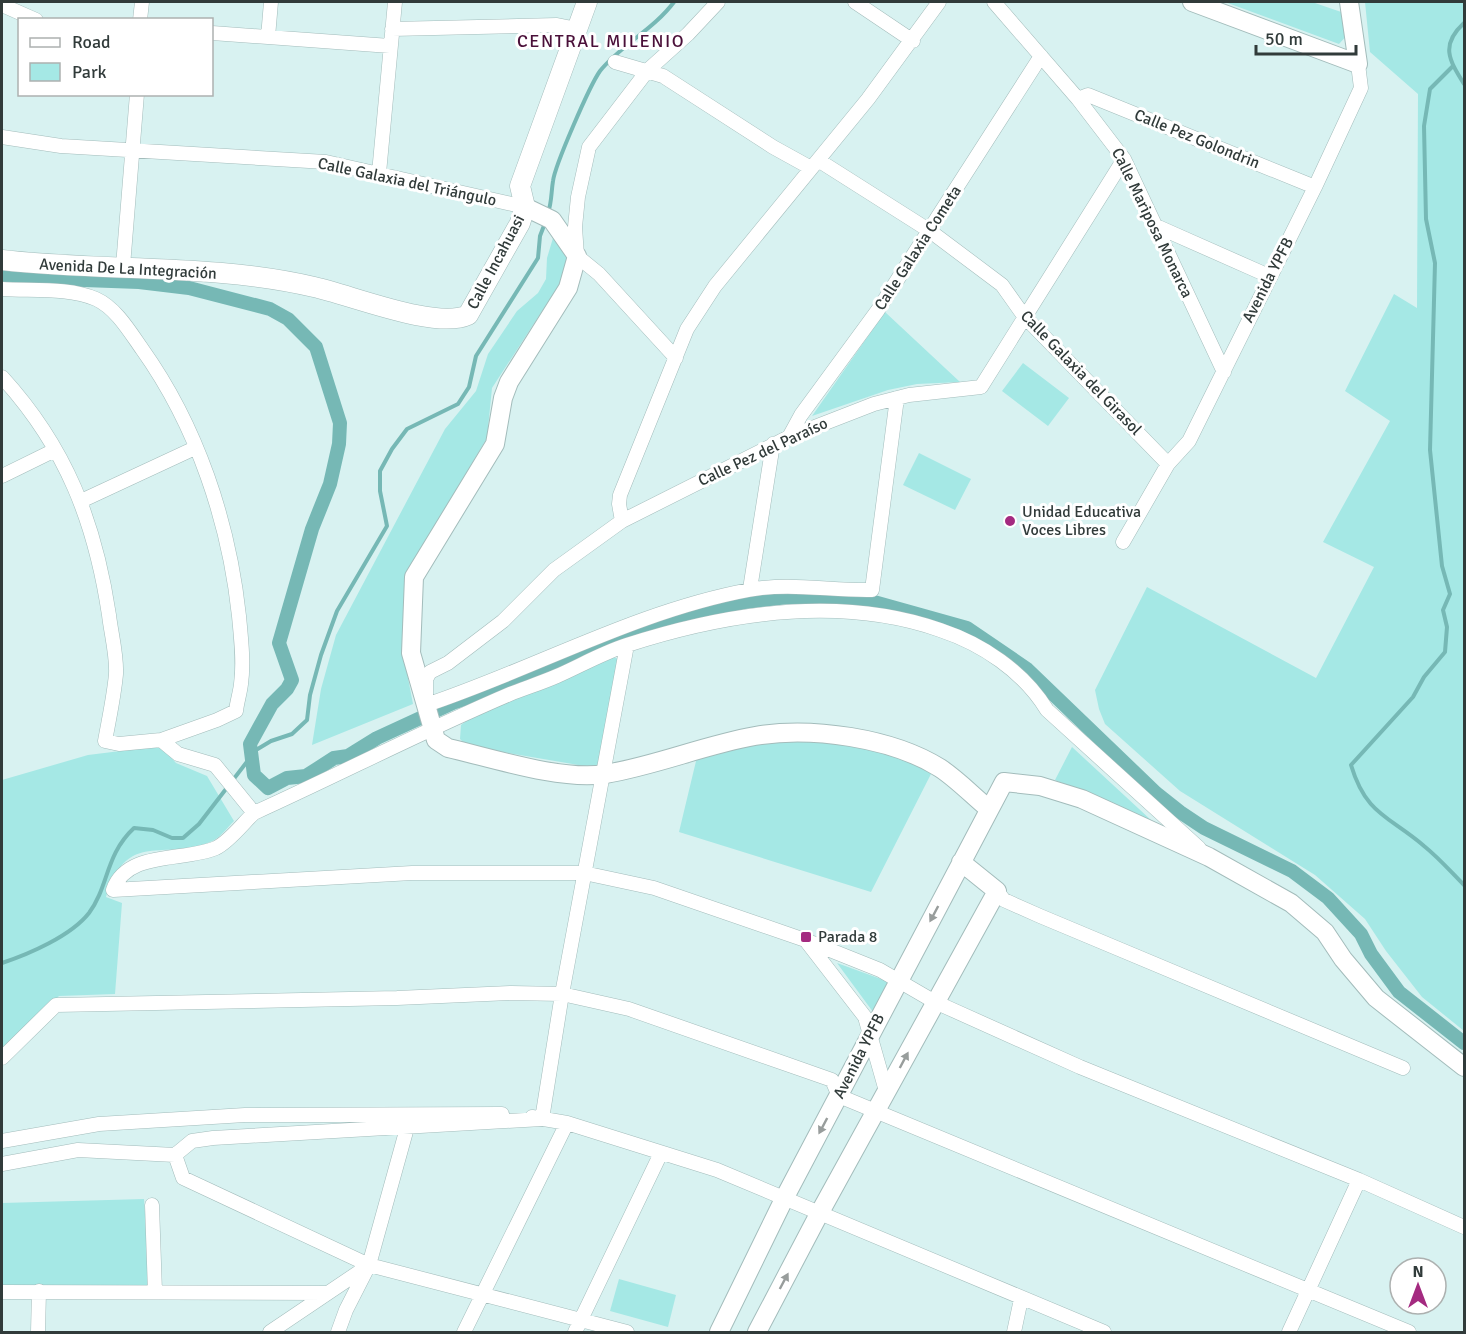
<svg xmlns="http://www.w3.org/2000/svg" width="1466" height="1334" font-family="Signika,sans-serif">
<style>
.green{fill:#a5e8e5}
.lines{fill:none;stroke-linecap:round;stroke-linejoin:round}
.stream{stroke:#76b8b5;stroke-width:4}
.canal{stroke:#76b8b5;stroke-width:14}
.minor-casing{stroke:#a3bcbb;stroke-width:15}
.tertiary-casing{stroke:#a3bcbb;stroke-width:20}
.secondary-casing{stroke:#a3bcbb;stroke-width:21}
.minor{stroke:#fff;stroke-width:14}
.tertiary{stroke:#fff;stroke-width:18}
.secondary{stroke:#fff;stroke-width:20}
.oneway{fill:#989d9c}
.poi-dot{fill:#a42a80;stroke:#fff;stroke-width:2}
.labels{text-anchor:middle;dominant-baseline:central;stroke-width:6;stroke-linejoin:round;paint-order:stroke}
.street-label{font-size:16px;fill:#313b3a;stroke:#fff}
.poi-label{font-size:16px;fill:#313b3a;stroke:#fff;text-anchor:start}
.neighbourhood-label{font-size:18px;letter-spacing:1.5px;fill:#4a1039;stroke:#fff}
</style>
<rect width="100%" height="100%" fill="#d8f2f1"/>
<path class="green" d="M1225,2H1312L1347,14L1349,33L1339,44Z
M1365,2H1464V1031L1422,997L1386,951L1365,919L1315,875L1180,791L1105,724L1099,709L1095,690L1147,587L1316,678L1374,567L1323,542L1390,421L1345,391L1394,294L1417,308L1418,94L1370,52Z
M553,238L566,253L567,265L559,285L492,388L487,438L406,575L403,652L413,704L312,745L321,689L336,635L445,429L476,391L488,354L517,311L538,293L546,279L547,258Z
M885,312L960,382L917,384L888,390L812,416Z
M1023,363L1069,398L1048,426L1002,391Z
M919,453L971,479L955,510L903,485Z
M612,657L619,659L600,763L596,768L467,746L460,739L461,725L469,719Z
M799,738C846,742 891,747 932,772L871,892L679,832L697,757L762,742Z
M161,746L176,763L207,776L234,821C227,828 219,839 210,842C163,862 128,828 106,897L122,903L115,994L59,996L2,1053V780L88,755Z
M1072,747L1165,833L1055,780Z
M837,963L892,983L876,1016Z
M144,1199L150,1288L2,1285V1203Z
M619,1279L676,1295L668,1327L610,1311Z"/>
<g class="lines">
<path class="stream" d="M1464,23C1440,45 1449,60 1464,84
M1453,66L1430,89L1424,126L1426,219L1435,263L1430,450L1442,566L1450,594L1443,610L1447,627L1445,652L1424,677L1413,697L1351,765C1366,815 1389,816 1424,846C1439,858 1451,872 1464,885
M548,213C552,201 551,193 553,181C555,165 590,85 600,71C621,45 654,29 674,2
M2,963C29,954 71,936 89,913C109,886 105,855 134,828L153,830L172,838H183L199,824L256,750L271,741L292,734L307,720L310,695L321,655L337,611L387,526L380,491V471L392,449L407,429L458,404L469,387L476,356L538,258L540,236L545,223"/>
<path class="canal" d="M2,277L139,282L189,288L270,309L288,319L316,347L340,423L339,444L330,484L312,529L279,643L292,680L287,689L272,704L250,744L254,775L268,788L287,778L306,776L334,758L348,756L377,738L455,702L533,676L603,642L664,622L745,602L788,597L874,602L967,628L1027,669L1156,793L1180,812L1204,828L1292,871L1328,898L1361,934L1371,954L1399,992L1464,1043"/>
<defs>
<path id="minor" d="M855,2L913,41
M994,2L1078,99L1124,159L1224,372
M2,5L36,20
M140,20L142,2
M392,29L557,25L577,29
M212,33L390,46
M268,37L271,2
M615,62L663,76L773,147L811,168
M1078,99L1088,95L1315,187
M2,137L61,146L326,162L525,207
M818,160L930,231L1002,285L1024,316L1168,464
M379,173L395,2
M1156,226L1269,276
M123,266L137,94
M2,289C31,291 69,287 96,299C116,308 130,332 142,349C197,426 229,522 239,616C241,638 244,662 241,684C240,693 237,702 236,711L217,720L161,740
M676,358L599,274L577,256L575,227L578,197L589,147L648,70L688,34L718,2
M2,377C66,447 95,522 109,615C111,633 117,655 116,674C114,696 109,719 105,741L119,744L161,740L178,754L215,765L254,813
M897,398L872,590C831,591 790,582 749,590C636,611 534,669 426,705V679L430,672L448,663L503,621L554,570L622,521L789,437L874,404L909,395L981,387L1124,159
M789,437L801,415L878,310L1041,56
M2,476L55,450
M81,501L195,448
M622,521L619,504L620,495L687,329L715,286L868,99L939,2
M1123,542L1168,464L1189,441L1315,187L1361,88L1358,64
M750,589L773,444
M627,645L562,994L542,1119L213,1138L192,1141L175,1155L183,1178L369,1265L627,1332
M1199,848L1047,710C1023,671 982,644 940,630C840,595 726,613 627,645C602,653 580,666 557,676C541,683 525,688 510,694C423,731 340,774 254,813C243,823 230,841 216,848C184,862 127,850 113,890L412,873H584L654,888L805,940L880,970L935,1002L1080,1067L1359,1180L1464,1227
M997,891L1004,900L1040,916L1403,1068
M807,942L865,1017L886,1091
M2,1058L56,1005L397,998L511,993L562,994L629,1009L832,1080L839,1096L1409,1332
M532,1117L567,1123L717,1170L1104,1332
M2,1141L99,1124L245,1115L502,1114
M2,1164L78,1150L175,1155
M152,1205L155,1292
M2,1292L327,1293
M38,1332L39,1291
M270,1332L368,1266
M338,1332L346,1310L369,1265L407,1128
M464,1332L567,1123
M575,1332L661,1153
M1014,1332L1021,1299
M1289,1332L1359,1180"/>
<path id="tertiary" d="M1192,2L1358,64L1349,2
M525,207L552,220L577,256L568,288L509,382L503,398L495,444L414,577L411,653L436,740L448,748C492,758 561,781 605,774C655,766 704,745 755,736C811,726 892,738 940,768C957,779 973,796 989,809
M719,1332L785,1197L1004,782L1040,786L1082,799L1209,857L1291,903L1325,932L1343,959L1376,998L1464,1067
M757,1332L819,1214L997,891L961,862"/>
<path id="secondary" d="M2,260C105,272 212,263 314,287C351,295 436,330 468,315L520,223L525,207L520,186L587,2"/>
</defs>
<use href="#minor" class="minor-casing"/>
<use href="#tertiary" class="tertiary-casing"/>
<use href="#secondary" class="secondary-casing"/>
<use href="#minor" class="minor"/>
<use href="#tertiary" class="tertiary"/>
<use href="#secondary" class="secondary"/>
</g>
<defs><path id="oneway-solid" d="M-6-.8H1V-3.2L6.5 0L1 3.2V.8H-6Z" transform="scale(1.5)"/></defs>
<g class="oneway">
<use href="#oneway-solid" transform="translate(934 914) rotate(118)"/>
<use href="#oneway-solid" transform="translate(904 1060) rotate(-62)"/>
<use href="#oneway-solid" transform="translate(823 1126) rotate(118)"/>
<use href="#oneway-solid" transform="translate(784 1281) rotate(-62)"/>
</g>
<g class="poi-dot">
<circle cx="1010" cy="521" r="6"/>
<rect x="800" y="931" width="12" height="12" rx="3"/>
</g>
<g class="labels">
<g class="street-label">
<text transform="translate(1197 139) rotate(22)">Calle Pez Golondrin</text>
<text transform="translate(407 182) rotate(12)">Calle Galaxia del Triángulo</text>
<text transform="translate(1152 223) rotate(64)">Calle Mariposa Monarca</text>
<text transform="translate(918 248) rotate(-57)">Calle Galaxia Cometa</text>
<text transform="translate(496 262) rotate(-62)">Calle Incahuasi</text>
<text transform="translate(128 269) rotate(3)">Avenida De La Integración</text>
<text transform="translate(1268 280) rotate(-63)">Avenida YPFB</text>
<text transform="translate(1081 373) rotate(46)">Calle Galaxia del Girasol</text>
<text transform="translate(763 452) rotate(-25)">Calle Pez del Paraíso</text>
<text transform="translate(859 1056) rotate(-63)">Avenida YPFB</text>
</g>
<g class="poi-label">
<text x="1022" y="512">Unidad Educativa<tspan x="1022" dy="18">Voces Libres</tspan></text>
<text x="818" y="937">Parada 8</text>
</g>
<g class="neighbourhood-label">
<text x="601" y="41">CENTRAL MILENIO</text>
</g>
</g>
<rect width="1466" height="1334" fill="none" stroke="#313b3a" stroke-width="6"/>
<rect x="18" y="18" width="195" height="78" fill="#ffffff" stroke="#adb1b0" stroke-width="1.5"/>
<rect x="30" y="38" width="30" height="9" fill="#ffffff" stroke="#adb1b0" stroke-width="1.5"/>
<text x="72" y="48" font-size="18" fill="#313b3a">Road</text>
<rect x="30" y="63" width="30" height="18" fill="#a5e8e5" stroke="#adb1b0" stroke-width="1.5"/>
<text x="72" y="78" font-size="18" fill="#313b3a">Park</text>
<g transform="translate(1418 1286)"><circle r="28" fill="#ffffff" stroke="#adb1b0" stroke-width="1.5"/>
<path d="M0-4.5L10 22L0 15L-10 22Z" fill="#a42a80"/>
<text y="-9" font-size="16" font-weight="bold" text-anchor="middle" fill="#313b3a">N</text>
</g>
<path d="M1256 45v9h100v-9" fill="none" stroke="#313b3a" stroke-width="3"/>
<text x="1265" y="45" font-size="18" fill="#313b3a" stroke="#ffffff" stroke-width="4.5" paint-order="stroke">50 m</text>
</svg>
